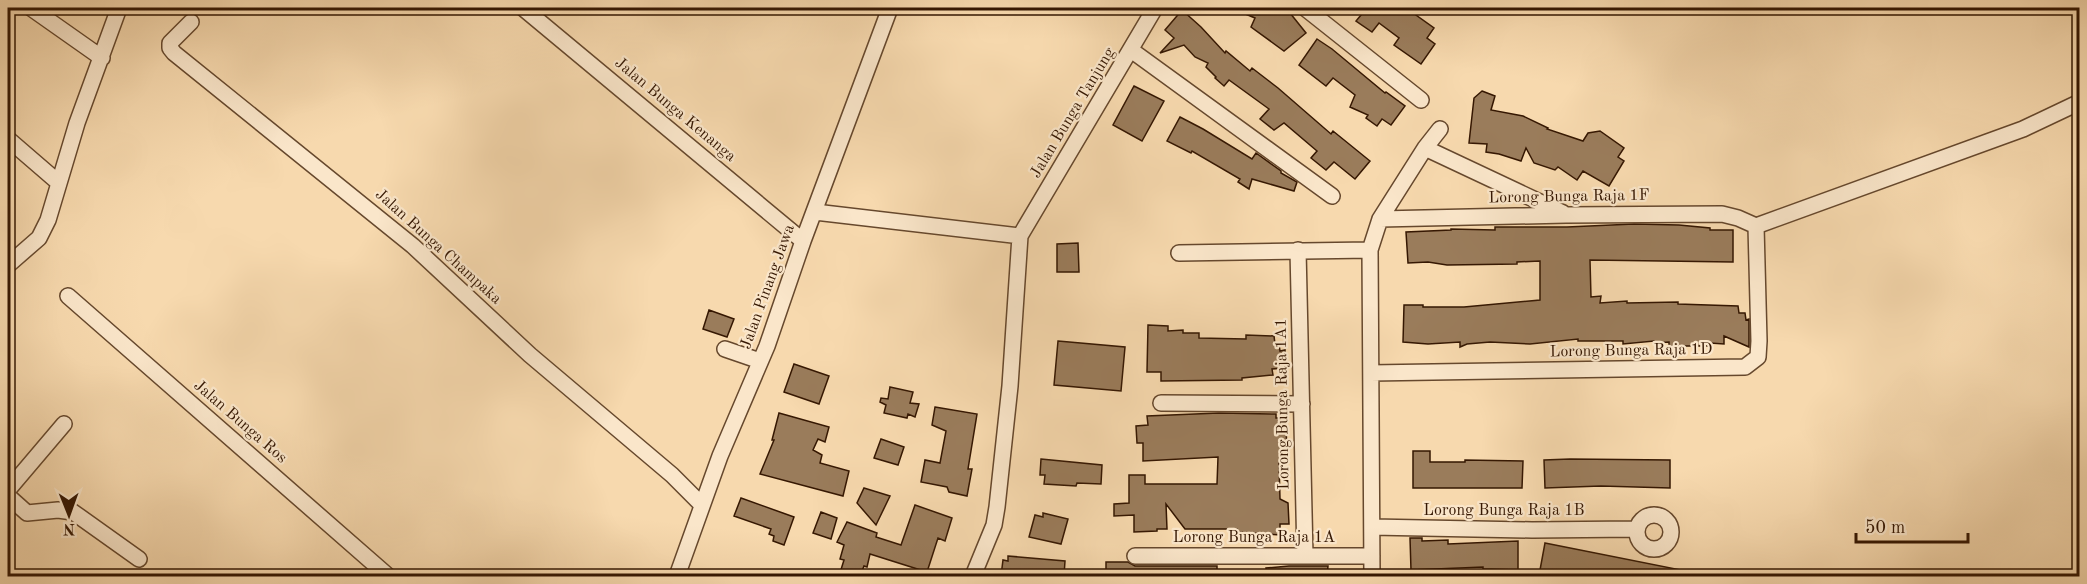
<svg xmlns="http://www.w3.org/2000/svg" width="2087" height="584" font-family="'Old Standard TT',serif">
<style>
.building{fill:#9a7c5b;stroke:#351702;stroke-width:1.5}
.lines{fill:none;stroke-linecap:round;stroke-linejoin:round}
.street-casing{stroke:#66482d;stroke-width:18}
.street{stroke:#fae6ca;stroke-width:15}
.labels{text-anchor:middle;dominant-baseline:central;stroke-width:4.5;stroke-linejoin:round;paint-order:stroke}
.street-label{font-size:16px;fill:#351702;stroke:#fae6ca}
</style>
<rect width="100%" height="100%" fill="#f7d9ae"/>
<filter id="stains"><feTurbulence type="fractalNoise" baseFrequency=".00333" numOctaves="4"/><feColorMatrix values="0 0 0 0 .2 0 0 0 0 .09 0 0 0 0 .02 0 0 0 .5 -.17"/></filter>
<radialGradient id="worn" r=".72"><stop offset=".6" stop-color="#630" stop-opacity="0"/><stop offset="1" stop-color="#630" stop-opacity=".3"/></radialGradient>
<path class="building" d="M1231,8H1286L1306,33L1284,51L1251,27L1255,18Z
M1352,8H1406L1434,28L1427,38L1435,44L1421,64L1394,45L1399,38L1379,23L1372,32L1356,21L1361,15Z
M1182,10L1201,27L1225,53L1226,51L1250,71L1252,68L1278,88L1331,134L1333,131L1370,161L1355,179L1334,162L1326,170L1311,158L1317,151L1284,123L1274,130L1260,119L1269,109L1229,80L1224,86L1215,78L1216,77L1206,67L1208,63L1195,57L1184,45L1160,53L1174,38L1165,30Z
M1317,39L1332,49L1385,93L1386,92L1405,106L1391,125L1382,119L1377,126L1366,118L1368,115L1350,107L1355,95L1333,78L1326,86L1299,65Z
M1134,86L1164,101L1142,141L1113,125Z
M1482,91L1495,96L1491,110L1523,116L1548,128L1547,129L1583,141L1588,133L1600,131L1624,148L1618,157L1624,161L1609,186L1583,171L1577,180L1558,167L1555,170L1534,163L1526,148L1521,161L1499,154L1486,152L1487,144L1469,143L1474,98Z
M1180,117L1203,129L1252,159L1256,153L1281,171V173L1297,182L1294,191L1252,179L1249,189L1238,182L1240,179L1192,151L1191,153L1167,141Z
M1634,224L1679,225L1710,228V230H1733V262L1590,260L1591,297L1601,296L1600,303L1627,301V303L1678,302V304L1738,306L1739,313H1745L1746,320L1749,319V347L1724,336V344L1710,343V346H1669V342L1654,343V341L1623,344V341H1578V339L1530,344L1490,342L1467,344L1460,347V342L1428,344L1403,342L1404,305H1423V307H1464L1540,300V261L1517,262V264L1447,265L1428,262L1408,263L1406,232L1451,230V229L1495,230V227H1567Z
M1078,243L1079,272H1057V244Z
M709,310L734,319L727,337L703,329Z
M1148,325L1168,326V331L1183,330V333H1199V338L1246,339V335L1274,336L1275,344H1279L1280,351L1285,350L1286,368L1272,369L1273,375L1242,378V380L1161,381V372H1147Z
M1058,341L1125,347L1121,391L1054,385Z
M794,364L829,376L819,404L784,392Z
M890,387L913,392L910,403L919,404L915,417L908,414L907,418L884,413L886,405L880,402L881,398L888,399Z
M935,407L977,414L968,469H972L967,496L949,492L947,487L921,482L925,460L940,463L946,431L932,425Z
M779,413L829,427L825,442L818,439L813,450L822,455L820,463L849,471L843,496L760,474L774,440H772Z
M1219,413L1276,414V418H1286L1287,463H1279L1280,499L1288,503L1289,524H1280V535L1237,532V529H1185L1166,504L1167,529H1157V531L1134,532V515L1114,516V504L1129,503V475H1145V484H1217L1218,457L1143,461V443H1137L1136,426L1148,425L1147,416Z
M881,439L904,447L898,465L874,458Z
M1413,451H1430V462H1465V460L1523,461L1522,488H1413Z
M1041,459L1102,465L1101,484L1077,483L1076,486L1044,484L1045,475H1040Z
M1570,459L1670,460V488L1601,486L1545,488L1544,460Z
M864,488L890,496L876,525L857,503Z
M741,498L794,517L784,545L773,541L774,536L769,534L771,529L734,516Z
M915,505L952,518L945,541L938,538L927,572L870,554L867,567L864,566L860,576H839L844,560L840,559L844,545L837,542L847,522L877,533L876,537L901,545Z
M821,512L837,518L831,539L813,533Z
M1043,513L1068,519L1061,544L1029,537L1035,515L1043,517Z
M1410,538H1422V541L1448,540V544L1518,541V570L1483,569V567L1411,570Z
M1545,543L1686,571V576H1571L1540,570Z
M1008,556L1065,561L1064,576H1001L1003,560L1008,561Z
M1106,562H1128L1135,566H1217V576H1106Z
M1289,566H1328L1327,576H1267L1266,568Z"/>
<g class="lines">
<defs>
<path id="street" d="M31,8L102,58
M523,8L803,241
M1305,8L1421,100
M191,22L170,43V48L174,53L413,246L530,355L672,475L702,505
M1131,50L1332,196
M8,139L59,183
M1425,148L1563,213
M815,212L1020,236
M1380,219L1566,215L1722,214L1738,218L1756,226
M1756,226L2023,129L2080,102
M1298,250L1305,556
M1179,253L1370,250
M8,265L39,238L48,220L77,123L119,8
M68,296L388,576
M725,349L760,361
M1371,373L1745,367L1758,357L1759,341L1756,226
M1161,403L1302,404
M8,490L64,424
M8,496L27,513L58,510L73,512L139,559
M1637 532a17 17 0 1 1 34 0a17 17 0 1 1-34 0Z
M1372,527L1532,530L1636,529
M1135,556H1372
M677,576L720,456L767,346L803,241L890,8
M973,576L994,525L997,507L1010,386L1020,236L1155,8
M1372,576L1370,250L1380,219L1425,148L1440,129"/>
</defs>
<use href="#street" class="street-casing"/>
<use href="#street" class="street"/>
</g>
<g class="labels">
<g class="street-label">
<text transform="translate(675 110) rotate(40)">Jalan Bunga Kenanga</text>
<text transform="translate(1073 113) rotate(-59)">Jalan Bunga Tanjung</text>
<text transform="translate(1569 197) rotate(-1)">Lorong Bunga Raja 1F</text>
<text transform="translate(438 247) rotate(42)">Jalan Bunga Champaka</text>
<text transform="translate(768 287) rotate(-70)">Jalan Pinang Jawa</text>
<text transform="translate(1631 351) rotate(-1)">Lorong Bunga Raja 1D</text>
<text transform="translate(1283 404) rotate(-91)">Lorong Bunga Raja 1A1</text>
<text transform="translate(240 422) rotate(41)">Jalan Bunga Ros</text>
<text x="1504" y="511">Lorong Bunga Raja 1B</text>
<text x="1254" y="538">Lorong Bunga Raja 1A</text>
</g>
</g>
<rect width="2087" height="584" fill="none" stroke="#f7d9ae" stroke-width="30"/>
<rect x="9" y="9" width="2069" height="566" fill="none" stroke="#351702" stroke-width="3"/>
<rect x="15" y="15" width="2057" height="554" fill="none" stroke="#351702" stroke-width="1.5"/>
<g transform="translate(69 515) rotate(179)" stroke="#fae6ca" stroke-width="4.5" paint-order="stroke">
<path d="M0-4.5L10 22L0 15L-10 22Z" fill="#351702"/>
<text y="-9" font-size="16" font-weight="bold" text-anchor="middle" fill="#351702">N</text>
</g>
<path d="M1856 533v9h112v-9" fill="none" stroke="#351702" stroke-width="3"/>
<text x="1865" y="533" font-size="18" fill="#351702" stroke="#fae6ca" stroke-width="4.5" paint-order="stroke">50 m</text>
<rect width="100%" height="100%" filter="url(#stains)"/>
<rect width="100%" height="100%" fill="url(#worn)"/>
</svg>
